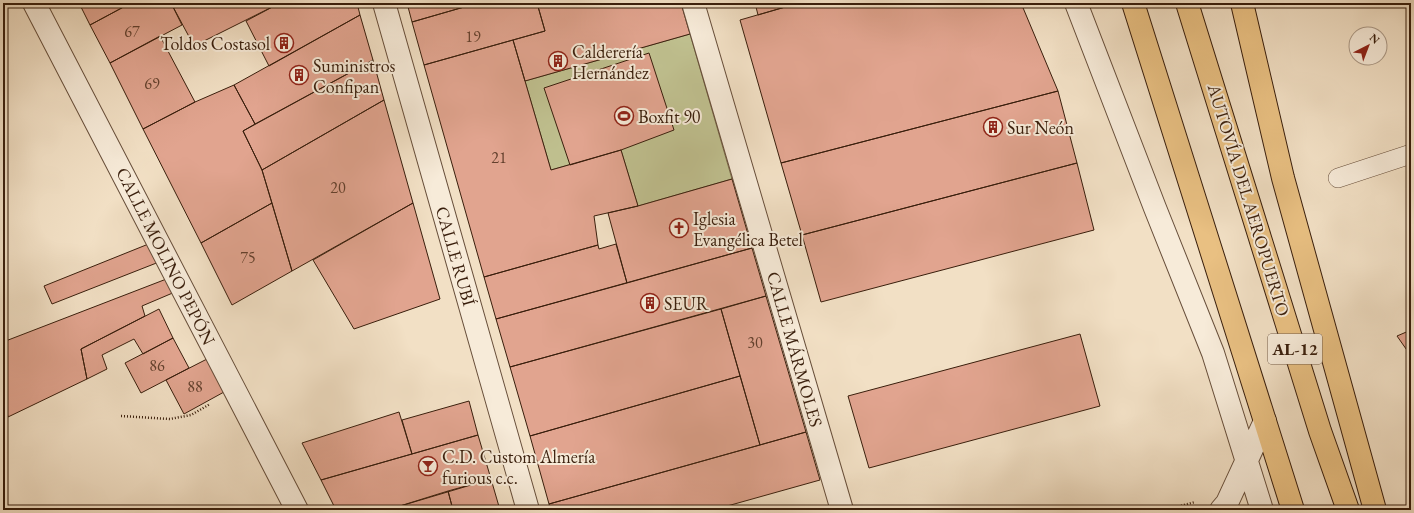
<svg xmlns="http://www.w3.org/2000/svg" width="1414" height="513" font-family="'EB Garamond',serif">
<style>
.green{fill:#c0c190;stroke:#7c704e}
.building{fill:#e1a48f;stroke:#391e0c}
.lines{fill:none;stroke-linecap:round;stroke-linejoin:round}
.service-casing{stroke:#674e3a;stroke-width:20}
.minor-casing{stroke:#674e3a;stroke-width:24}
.trunk-casing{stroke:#391e0c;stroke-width:24}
.path{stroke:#391e0c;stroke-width:2.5;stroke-dasharray:1 2;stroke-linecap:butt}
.service{stroke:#f7ebd9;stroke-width:19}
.minor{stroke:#f7ebd9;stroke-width:22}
.trunk{stroke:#e9c082;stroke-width:22}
.labels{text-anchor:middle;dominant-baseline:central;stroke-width:4;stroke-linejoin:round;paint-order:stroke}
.number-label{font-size:16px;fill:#63402d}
.shield{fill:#f7ebd9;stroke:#725c4a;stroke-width:1}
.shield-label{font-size:17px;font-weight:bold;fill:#391e0c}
.poi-label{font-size:18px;fill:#391e0c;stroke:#f7ebd9;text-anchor:start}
.street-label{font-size:18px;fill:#391e0c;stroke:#f7ebd9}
</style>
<rect width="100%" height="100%" fill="#f2e0c5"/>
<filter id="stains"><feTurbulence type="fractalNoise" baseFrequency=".005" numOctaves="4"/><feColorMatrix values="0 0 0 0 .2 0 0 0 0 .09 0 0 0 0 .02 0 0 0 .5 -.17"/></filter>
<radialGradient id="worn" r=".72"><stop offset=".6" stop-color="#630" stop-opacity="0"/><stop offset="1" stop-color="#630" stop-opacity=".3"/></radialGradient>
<path class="green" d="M690,34L732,179L638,206L621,150L551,170L525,81Z"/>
<path class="building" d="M79,3H131L90,25Z
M131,3H171L182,25L110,63L90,25Z
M171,3H280L194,46Z
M280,3H357L360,15L269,66L246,21Z
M407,3H478L412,22Z
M478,3H537L545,31L424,65L412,22Z
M537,3H681L690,34L525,81L513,40L545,31Z
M755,3H799L758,15Z
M799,3H1021L1058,91L781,163L740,20Z
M360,15L373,60L255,124L234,85Z
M160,36L195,102L143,129L110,63Z
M513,40L551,170L621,150L638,206L594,216L598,245L484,277L424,65Z
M649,53L674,130L621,150L570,165L544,88Z
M373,60L384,100L262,170L243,131Z
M234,85L255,124L243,131L262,170L272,203L201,243L143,129L195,102Z
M1058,91L1077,163L802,235L781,163Z
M384,100L413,203L292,271L262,170Z
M1077,163L1094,230L821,302L802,235Z
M732,179L752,248L627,283L608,213L638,206Z
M272,203L292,271L232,305L201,243Z
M413,203L440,299L354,329L313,260Z
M151,243L159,262L52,304L44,286Z
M616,244L627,283L496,319L484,277L598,245L599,249Z
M752,248L766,296L510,367L496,319Z
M169,278L175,292L142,306L145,316L81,349L87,379L8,417L3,390V342Z
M766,296L806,432L760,445L721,309Z
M159,309L173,338L143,354L134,339L102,355L107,369L87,379L81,349Z
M721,309L740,376L530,436L510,367Z
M1411,330V356L1397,336Z
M1080,334L1100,406L869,468L848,396Z
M173,338L189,368L141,393L125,363Z
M207,359L224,392L184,414L166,380Z
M740,376L760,445L549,504L530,436Z
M469,401L478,435L412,454L402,420Z
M399,412L412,454L321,480L302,443Z
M806,432L820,480L713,510H551L549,504Z
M478,435L491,479L387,510H336L321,480Z
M491,479L500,510H453L448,491Z
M448,491L453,510H387Z"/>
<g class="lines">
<defs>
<path id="service" d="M1338,178L1411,154"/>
<path id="minor" d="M34,3L297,510
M384,3L528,510
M693,3L842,510
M1076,3L1155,208L1213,353L1262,510
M1221,510L1227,503L1265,421"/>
<path id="trunk" d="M1133,3L1293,510
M1187,3L1320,431L1348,510
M1242,3L1283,178L1375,510"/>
</defs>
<use href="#service" class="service-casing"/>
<use href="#minor" class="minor-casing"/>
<use href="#trunk" class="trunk-casing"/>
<path class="path" d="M121,416L170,419L191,415L210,404
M1170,510L1176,507L1195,502"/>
<use href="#service" class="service"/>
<use href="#minor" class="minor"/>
<use href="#trunk" class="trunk"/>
</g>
<defs>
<symbol id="building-ring" viewBox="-11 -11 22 22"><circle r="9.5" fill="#f7ebd9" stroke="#8f2418" stroke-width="1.5"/><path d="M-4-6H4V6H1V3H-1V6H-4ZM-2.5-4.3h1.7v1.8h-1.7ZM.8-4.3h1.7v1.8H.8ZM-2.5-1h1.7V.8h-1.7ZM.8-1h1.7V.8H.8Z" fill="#8f2418"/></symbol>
<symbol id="stadium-ring" viewBox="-11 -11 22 22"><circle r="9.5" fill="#f7ebd9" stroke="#8f2418" stroke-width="1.5"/><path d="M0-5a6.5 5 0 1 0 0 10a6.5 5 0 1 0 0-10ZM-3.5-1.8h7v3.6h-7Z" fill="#8f2418"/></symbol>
<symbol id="church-ring" viewBox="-11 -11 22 22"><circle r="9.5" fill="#f7ebd9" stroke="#8f2418" stroke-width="1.5"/><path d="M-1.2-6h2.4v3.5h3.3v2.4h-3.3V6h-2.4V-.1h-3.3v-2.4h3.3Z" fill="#8f2418"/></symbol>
<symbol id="bar-ring" viewBox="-11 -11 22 22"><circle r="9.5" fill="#f7ebd9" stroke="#8f2418" stroke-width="1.5"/><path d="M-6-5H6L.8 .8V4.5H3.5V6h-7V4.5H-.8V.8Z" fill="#8f2418"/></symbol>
</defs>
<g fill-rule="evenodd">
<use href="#building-ring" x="273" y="32" width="22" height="22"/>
<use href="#building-ring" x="547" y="50" width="22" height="22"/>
<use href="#building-ring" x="288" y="64" width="22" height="22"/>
<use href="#stadium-ring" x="613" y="105" width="22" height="22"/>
<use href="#building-ring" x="982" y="116" width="22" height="22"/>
<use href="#church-ring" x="668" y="217" width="22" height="22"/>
<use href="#building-ring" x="639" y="292" width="22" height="22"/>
<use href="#bar-ring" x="417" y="455" width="22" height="22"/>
</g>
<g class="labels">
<g class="number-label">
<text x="132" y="31">67</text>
<text x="473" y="36">19</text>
<text x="152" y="83">69</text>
<text x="499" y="157">21</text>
<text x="338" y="187">20</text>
<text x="248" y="257">75</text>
<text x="755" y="342">30</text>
<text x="157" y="365">86</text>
<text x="195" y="386">88</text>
</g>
<rect class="shield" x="1268" y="334" width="54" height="30" rx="3"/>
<g class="shield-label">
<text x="1295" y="349">AL-12</text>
</g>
<g class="poi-label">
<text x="270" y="43" text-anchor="end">Toldos Costasol</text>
<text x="572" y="51">Calderería<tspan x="572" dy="21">Hernández</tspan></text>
<text x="313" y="65">Suministros<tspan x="313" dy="21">Confipan</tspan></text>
<text x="638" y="116">Boxfit 90</text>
<text x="1007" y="127">Sur Neón</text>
<text x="693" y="218">Iglesia<tspan x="693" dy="21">Evangélica Betel</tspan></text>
<text x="664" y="303">SEUR</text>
<text x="442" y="456">C.D. Custom Almería<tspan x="442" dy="21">furious c.c.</tspan></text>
</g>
<g class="street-label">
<text transform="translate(1249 200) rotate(73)">AUTOVÍA DEL AEROPUERTO</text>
<text transform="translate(166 256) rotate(63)">CALLE MOLINO PEPÓN</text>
<text transform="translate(456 256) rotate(74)">CALLE RUBÍ</text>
<text transform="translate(795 349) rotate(74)">CALLE MÁRMOLES</text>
</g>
</g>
<rect width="1414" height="513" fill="none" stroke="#f2e0c5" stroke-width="16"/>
<rect x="4" y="4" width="1406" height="505" fill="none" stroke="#391e0c" stroke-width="2"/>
<rect x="8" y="8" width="1398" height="497" fill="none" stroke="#391e0c"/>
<g transform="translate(1368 46) rotate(42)"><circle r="19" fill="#f7ebd9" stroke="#ab9987"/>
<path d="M0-3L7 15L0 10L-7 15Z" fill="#8f2418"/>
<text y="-6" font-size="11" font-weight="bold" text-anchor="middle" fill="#391e0c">N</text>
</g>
<rect width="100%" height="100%" filter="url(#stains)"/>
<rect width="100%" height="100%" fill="url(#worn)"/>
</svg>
